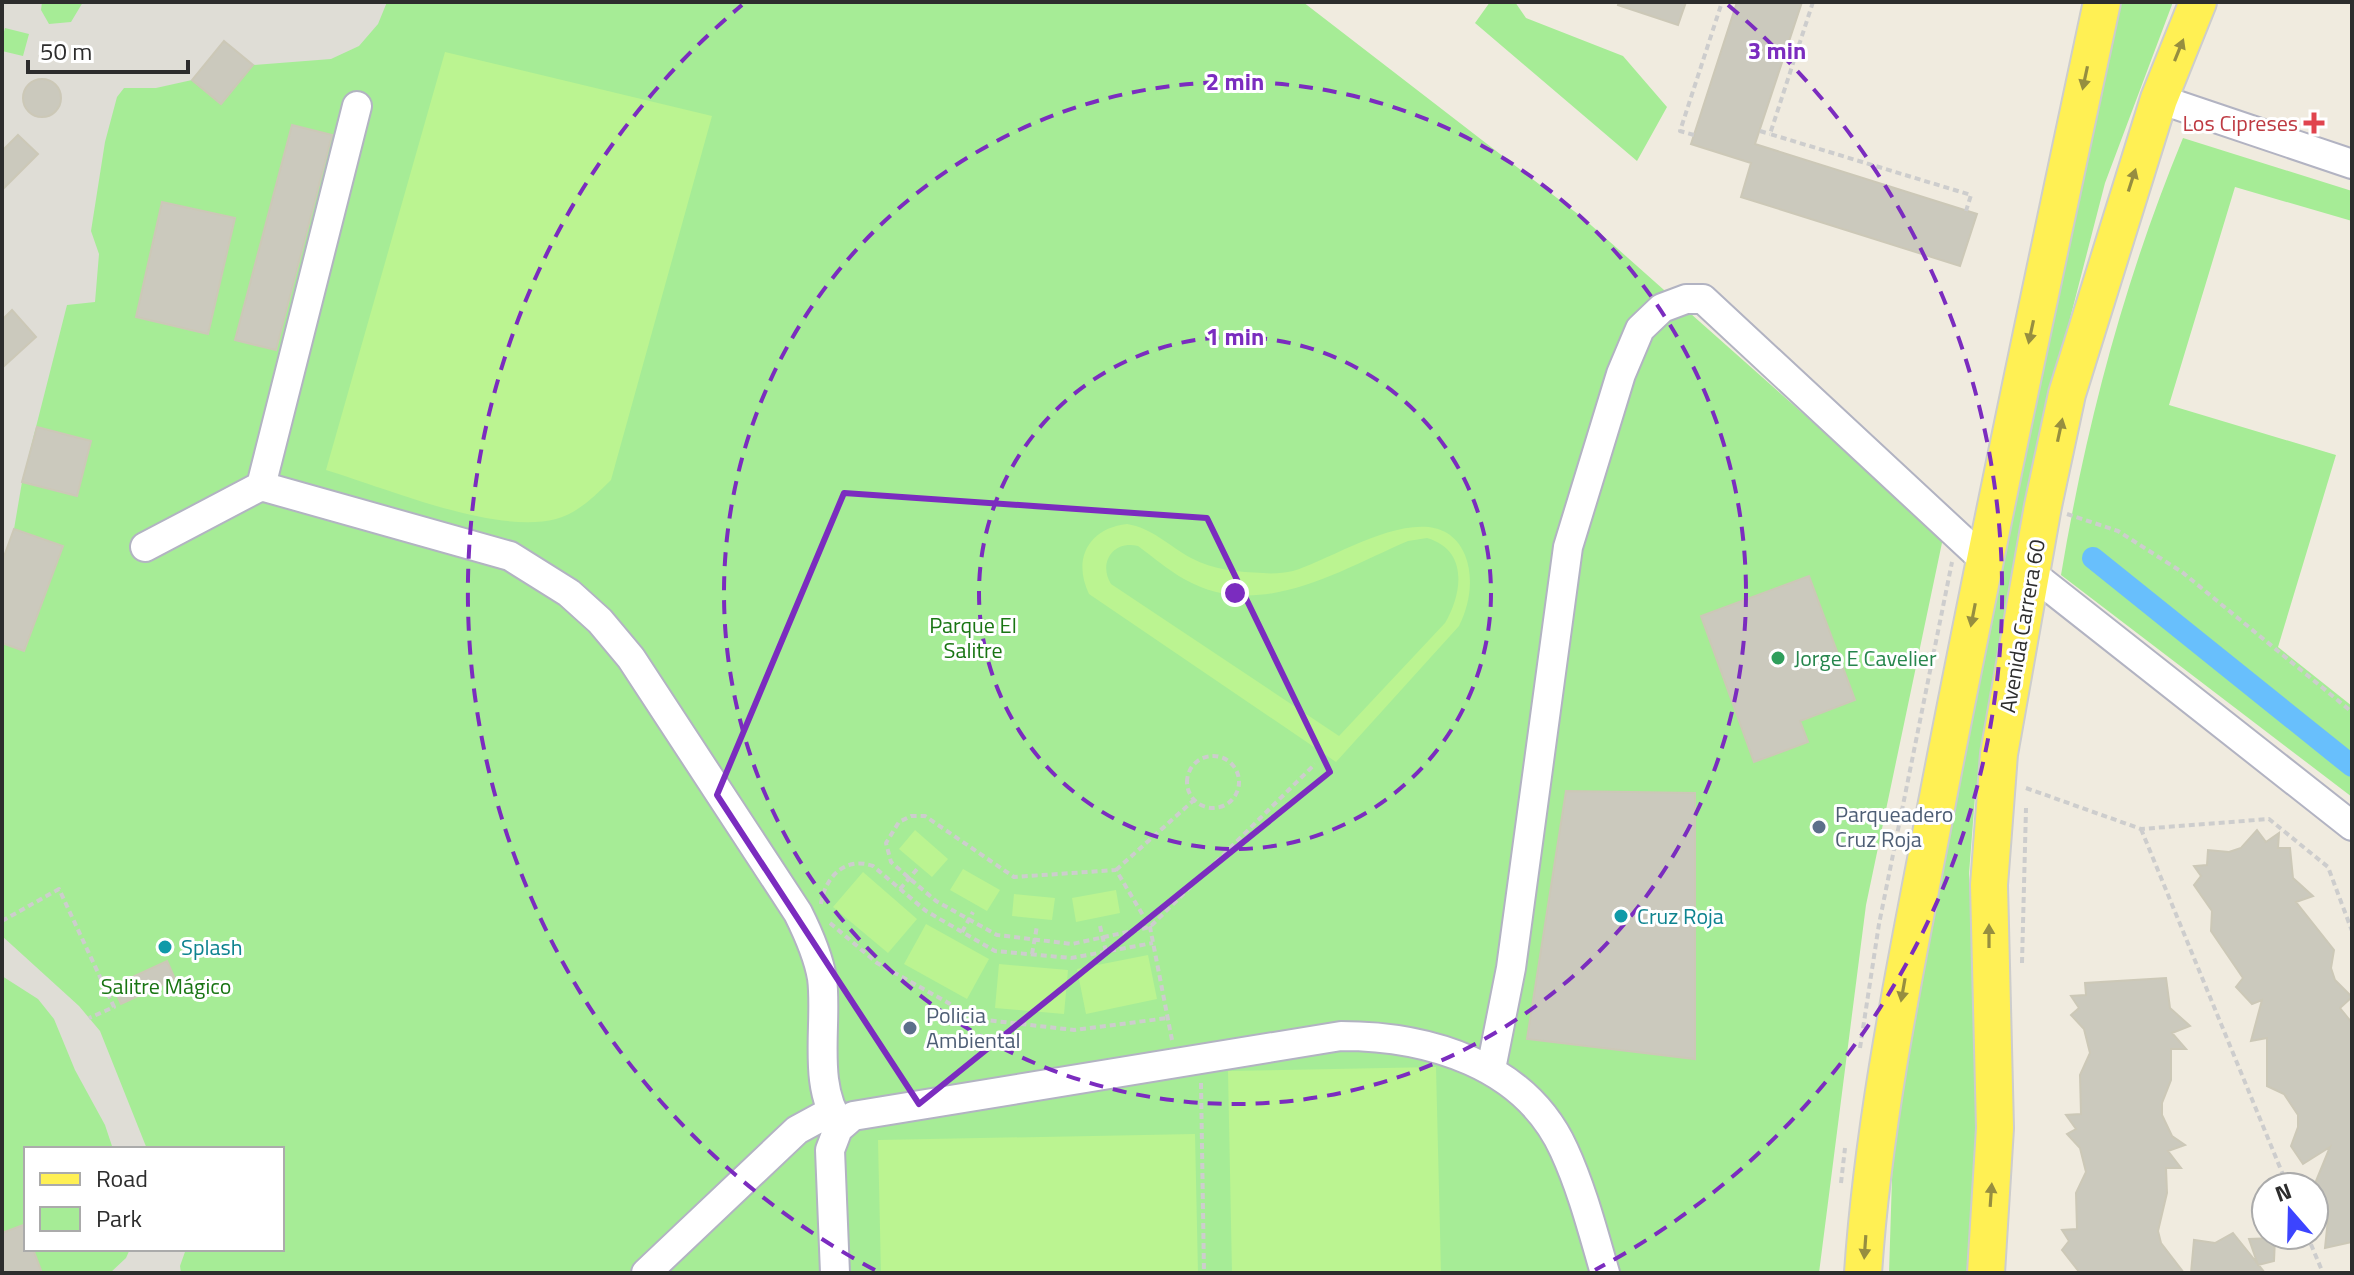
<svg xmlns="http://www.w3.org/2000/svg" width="2354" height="1275" font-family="'Titillium Web',sans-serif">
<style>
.green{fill:#a6ec96;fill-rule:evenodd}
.pitch{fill:#bbf491;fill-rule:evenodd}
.plaza{fill:#dfddd6;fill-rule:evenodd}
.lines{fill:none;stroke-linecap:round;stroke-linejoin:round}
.canal{stroke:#68bffc;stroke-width:22}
.building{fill:#cbc9bd;stroke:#ccc8b7;stroke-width:2}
.minor-casing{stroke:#b2b3c2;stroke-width:32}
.major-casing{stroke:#cdcdcd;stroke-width:40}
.path{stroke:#cdcdcd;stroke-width:4;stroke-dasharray:6 4;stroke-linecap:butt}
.minor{stroke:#fff;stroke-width:28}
.major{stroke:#fff054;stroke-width:36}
.oneway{fill:#968e40}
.marked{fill:none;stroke:#7b2cbf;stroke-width:6;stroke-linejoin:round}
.ring{fill:none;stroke:#7b2cbf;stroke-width:4;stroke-dasharray:14 10}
.health-dot{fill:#e0444e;stroke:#fff;stroke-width:3}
.leisure-dot{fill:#2e9e5b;stroke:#fff;stroke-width:3}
.service-dot{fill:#5c6f8a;stroke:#fff;stroke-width:3}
.culture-dot{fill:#0f9aa8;stroke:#fff;stroke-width:3}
.labels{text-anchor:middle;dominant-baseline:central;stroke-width:6;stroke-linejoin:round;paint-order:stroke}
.health-label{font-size:22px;fill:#be3a42;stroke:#fff;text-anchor:end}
.park-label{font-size:22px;fill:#197513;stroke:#fff}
.street-label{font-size:22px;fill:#2d2d2d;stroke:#fff}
.leisure-label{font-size:22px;fill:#27864d;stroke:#fff;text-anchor:start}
.service-label{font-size:22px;fill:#4e5e75;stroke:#fff;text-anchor:start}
.culture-label{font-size:22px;fill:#0d838f;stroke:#fff;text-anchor:start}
.centre{fill:#7b2cbf;stroke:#fff;stroke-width:4}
.ring-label{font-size:24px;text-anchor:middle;font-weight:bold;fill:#7b2cbf;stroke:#fff;stroke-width:6;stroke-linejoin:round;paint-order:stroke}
</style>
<rect width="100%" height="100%" fill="#f0ebdf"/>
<path class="green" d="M2,2H1303L1583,218L1943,538L1866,905L1819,1273H2ZM26,1149H282V1249H26Z
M1490,2H1515L1526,18L1623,56L1667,107L1637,161L1475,23Z
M2120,2H2173L2105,183L2031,470L1975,796L1969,874L1975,991V1157L1967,1273H1889L1893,1147L1910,1040L2016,480L2086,143Z
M2183,138L2352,191V221L2235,187L2169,405L2336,455L2278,647L2352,706V797L2061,575C2086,425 2125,278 2183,138Z"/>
<path class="pitch" d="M445,52L712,116L611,480C595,496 578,513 556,519C496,535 386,488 326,470Z
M1127,524C1152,528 1169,546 1191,558C1213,570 1239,572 1263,573C1272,574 1284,573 1293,571C1334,560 1437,488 1465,555C1474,578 1470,604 1459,626L1336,762L1089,594C1072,559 1089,528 1127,524ZM1427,538C1468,550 1463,592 1445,623L1339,736L1111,584C1098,563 1113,540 1138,546C1153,557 1168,570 1184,579C1259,622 1338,571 1408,541Z
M915,830L948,859L932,877L899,849Z
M963,869L1000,890L987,911L950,890Z
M863,872L917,919L888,953L833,907Z
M1116,890L1120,913L1076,922L1072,898Z
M1014,894L1055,898L1052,920L1012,916Z
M926,924L989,959L967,999L904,964Z
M1148,955L1157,999L1086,1014L1077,969Z
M999,964L1068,970L1064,1014L995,1008Z
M1436,1067L1441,1273H1232L1228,1071Z
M1195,1134L1198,1273H881L878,1140Z"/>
<path class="plaza" d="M2,2H42L41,10L49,24L71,22L83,2H387L378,24L359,46L331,59L253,65L224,41L192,80L156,88H124L117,97L105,142L91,231L99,254L95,302L67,305L22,482L14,529L2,562V365L36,337L12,311L2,320V180L7,185L38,154L2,151V51L23,56L29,34L5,28L2,39ZM42,79L58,87L61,99L52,114L39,117L29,111L23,99L27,88Z
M2,936L79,1006L100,1031L147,1149H113L105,1125L75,1070L54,1019L38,999L2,976Z
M130,1249H186L180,1266L181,1273H110L126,1258Z"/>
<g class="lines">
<path class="canal" d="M2093,558L2352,766"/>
</g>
<path class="building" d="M1619,2H1686L1678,25L1618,5Z
M1737,2H1802L1755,144L1977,214L1960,266L1741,197L1751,163L1691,144Z
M224,41L253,65L221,104L192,80Z
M23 98a19 19 0 1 1 38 0a19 19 0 1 1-38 0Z
M292,125L332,135L276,350L235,340Z
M18,135L38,154L2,190V151Z
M162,202L235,218L208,334L136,317Z
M12,310L36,337L2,368V320Z
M37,427L91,441L77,496L22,482Z
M14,529L63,546L24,651L2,643V562Z
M1809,576L1855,700L1800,721L1808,742L1754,762L1701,616Z
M1566,791L1695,793V1059L1527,1039Z
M2257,830L2266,842L2279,833L2278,848H2290L2293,878L2313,896L2296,902L2334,950L2331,968L2335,980L2352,997L2340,1008L2352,1023V1242L2325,1248L2328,1219L2314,1198V1186L2330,1147L2303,1164L2291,1146L2298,1127V1115L2284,1094L2267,1086V1038L2251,1041L2262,1000L2252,1004L2236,987L2243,978L2211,931L2212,911L2194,885L2201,876L2194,866L2207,865L2208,850L2229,852L2241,848Z
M167,961L175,979L121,1004L113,986Z
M2166,978L2170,1008L2190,1026L2172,1033L2186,1049H2171V1080L2162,1103V1115L2172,1136L2185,1145L2168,1151L2181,1168H2166L2167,1193L2158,1231L2161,1243L2184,1273H2080L2062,1250L2069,1241L2062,1230L2077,1229L2076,1193L2086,1172L2080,1148L2067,1134L2076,1129L2066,1115L2081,1114L2080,1075L2090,1053L2084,1029L2071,1015L2079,1008L2071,996L2086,995L2085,983Z
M26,1224V1249H33L42,1273H2V1233Z
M2233,1233L2265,1273H2191L2194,1240L2215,1243Z
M2275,1238L2274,1261L2258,1265L2249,1239Z"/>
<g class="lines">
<defs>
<path id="minor" d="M2159,99L2352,164
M357,106L261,486L510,556L569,593L600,621L631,658L798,913C808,933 818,955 822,978C828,1023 811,1087 841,1125
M145,547L261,486
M2031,573L2352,826
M1491,1069L1511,968L1568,547L1621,374L1640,329L1662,308L1686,299H1703L1984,560
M646,1273L797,1130L832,1111
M835,1273L830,1150L838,1129L853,1116L1341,1036C1428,1036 1525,1064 1564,1150C1582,1189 1593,1232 1605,1273"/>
<path id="major" d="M1863,1273C1874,1112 1909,950 1939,792C1990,528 2046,265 2102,2
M1986,1273L1995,1128L1989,885L1999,754L2043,506L2067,394L2159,99L2198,2"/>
</defs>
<use href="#minor" class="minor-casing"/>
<use href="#major" class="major-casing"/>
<path class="path" d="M1813,2L1770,134L1971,195L1966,211
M1760,131L1770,134
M1694,135L1680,131L1722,2
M2067,514L2118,531L2182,572L2352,712
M1187 782a26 26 0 1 1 52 0a26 26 0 1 1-52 0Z
M2026,788L2141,829L2269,819L2328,867L2352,931
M2141,829L2288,1187
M1116,870L1194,800
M900,889L918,868
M821,904C825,877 845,856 873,866L926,911L995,951L1071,958L1153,943
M2,921L59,889L114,1007L89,1018
M830,923L877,963L977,1019L1074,1030L1168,1018
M1100,926L1106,952
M962,932L973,912
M1032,954L1037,926
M2022,963L2026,808
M1172,1040L1150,927L1116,870L1014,877L925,816H911L899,822L886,843L891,862L909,878L936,901L997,935L1072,944L1150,927L1315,764
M1860,1048L1879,924L1952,562
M1201,1083L1204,1273
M1841,1183L1845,1148
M2307,1235L2323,1273"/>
<use href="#minor" class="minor"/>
<use href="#major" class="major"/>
</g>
<defs><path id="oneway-solid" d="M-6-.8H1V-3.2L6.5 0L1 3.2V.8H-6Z" transform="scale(2)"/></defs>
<g class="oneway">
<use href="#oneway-solid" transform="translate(2179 50) rotate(-68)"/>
<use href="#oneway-solid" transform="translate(2085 78) rotate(102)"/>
<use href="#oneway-solid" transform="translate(2132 180) rotate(-72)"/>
<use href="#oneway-solid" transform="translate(2031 332) rotate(102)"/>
<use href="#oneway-solid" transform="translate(2060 430) rotate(-78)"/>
<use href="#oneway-solid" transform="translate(1973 615) rotate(101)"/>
<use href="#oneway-solid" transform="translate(1989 936) rotate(-90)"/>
<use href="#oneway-solid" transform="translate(1903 990) rotate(100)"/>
<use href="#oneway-solid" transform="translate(1991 1195) rotate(-86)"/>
<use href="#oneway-solid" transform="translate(1865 1247) rotate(94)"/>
</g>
<path class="marked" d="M844,493L1207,518L1330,772L919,1104L717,795Z"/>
<g class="ring">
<circle cx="1235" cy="593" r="256"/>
<circle cx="1235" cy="593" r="511"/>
<path d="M875 1270A767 767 0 0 1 742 5M1728 5A767 767 0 0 1 1595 1270"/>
</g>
<path class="health-dot" d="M2310 111h8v8h8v8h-8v8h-8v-8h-8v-8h8z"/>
<circle class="leisure-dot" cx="1778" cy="658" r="8"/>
<g class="service-dot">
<circle cx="1819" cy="827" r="8"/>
<circle cx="910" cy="1028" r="8"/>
</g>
<g class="culture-dot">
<circle cx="1621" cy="916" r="8"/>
<circle cx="165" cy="947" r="8"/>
</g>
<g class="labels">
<g class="health-label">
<text x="2298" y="123">Los Cipreses</text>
</g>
<g class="park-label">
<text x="973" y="625">Parque El<tspan x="973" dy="25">Salitre</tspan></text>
<text x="166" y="986">Salitre Mágico</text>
</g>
<g class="street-label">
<text transform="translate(2022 626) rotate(-80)">Avenida Carrera 60</text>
</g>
<g class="leisure-label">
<text x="1794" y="658">Jorge E Cavelier</text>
</g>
<g class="service-label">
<text x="1835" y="814">Parqueadero<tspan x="1835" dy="25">Cruz Roja</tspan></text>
<text x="926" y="1015">Policia<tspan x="926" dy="25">Ambiental</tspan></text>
</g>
<g class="culture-label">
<text x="1637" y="916">Cruz Roja</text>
<text x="181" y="947">Splash</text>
</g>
</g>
<circle cx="1235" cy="593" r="12" class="centre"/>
<g class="ring-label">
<text x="1777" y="59">3 min</text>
<text x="1235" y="90">2 min</text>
<text x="1235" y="345">1 min</text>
</g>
<rect width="2354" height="1275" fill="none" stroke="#2d2d2d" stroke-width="8"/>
<rect x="24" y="1147" width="260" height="104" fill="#ffffff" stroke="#ababab" stroke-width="2"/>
<rect x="40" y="1173" width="40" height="12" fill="#fff054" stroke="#ababab" stroke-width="2"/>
<text x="96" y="1187" font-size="24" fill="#2d2d2d">Road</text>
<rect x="40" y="1207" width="40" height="24" fill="#a6ec96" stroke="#ababab" stroke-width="2"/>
<text x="96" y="1227" font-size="24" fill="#2d2d2d">Park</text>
<g transform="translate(2290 1211) rotate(340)"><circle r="38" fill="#ffffff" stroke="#ababab" stroke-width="2"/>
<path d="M0-6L14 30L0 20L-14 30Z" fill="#3c44ff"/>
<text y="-12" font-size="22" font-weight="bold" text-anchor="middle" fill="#2d2d2d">N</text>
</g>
<path d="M28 60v12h160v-12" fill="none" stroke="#2d2d2d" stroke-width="4"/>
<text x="40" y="60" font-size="24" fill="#2d2d2d" stroke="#ffffff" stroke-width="6" paint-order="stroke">50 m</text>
</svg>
